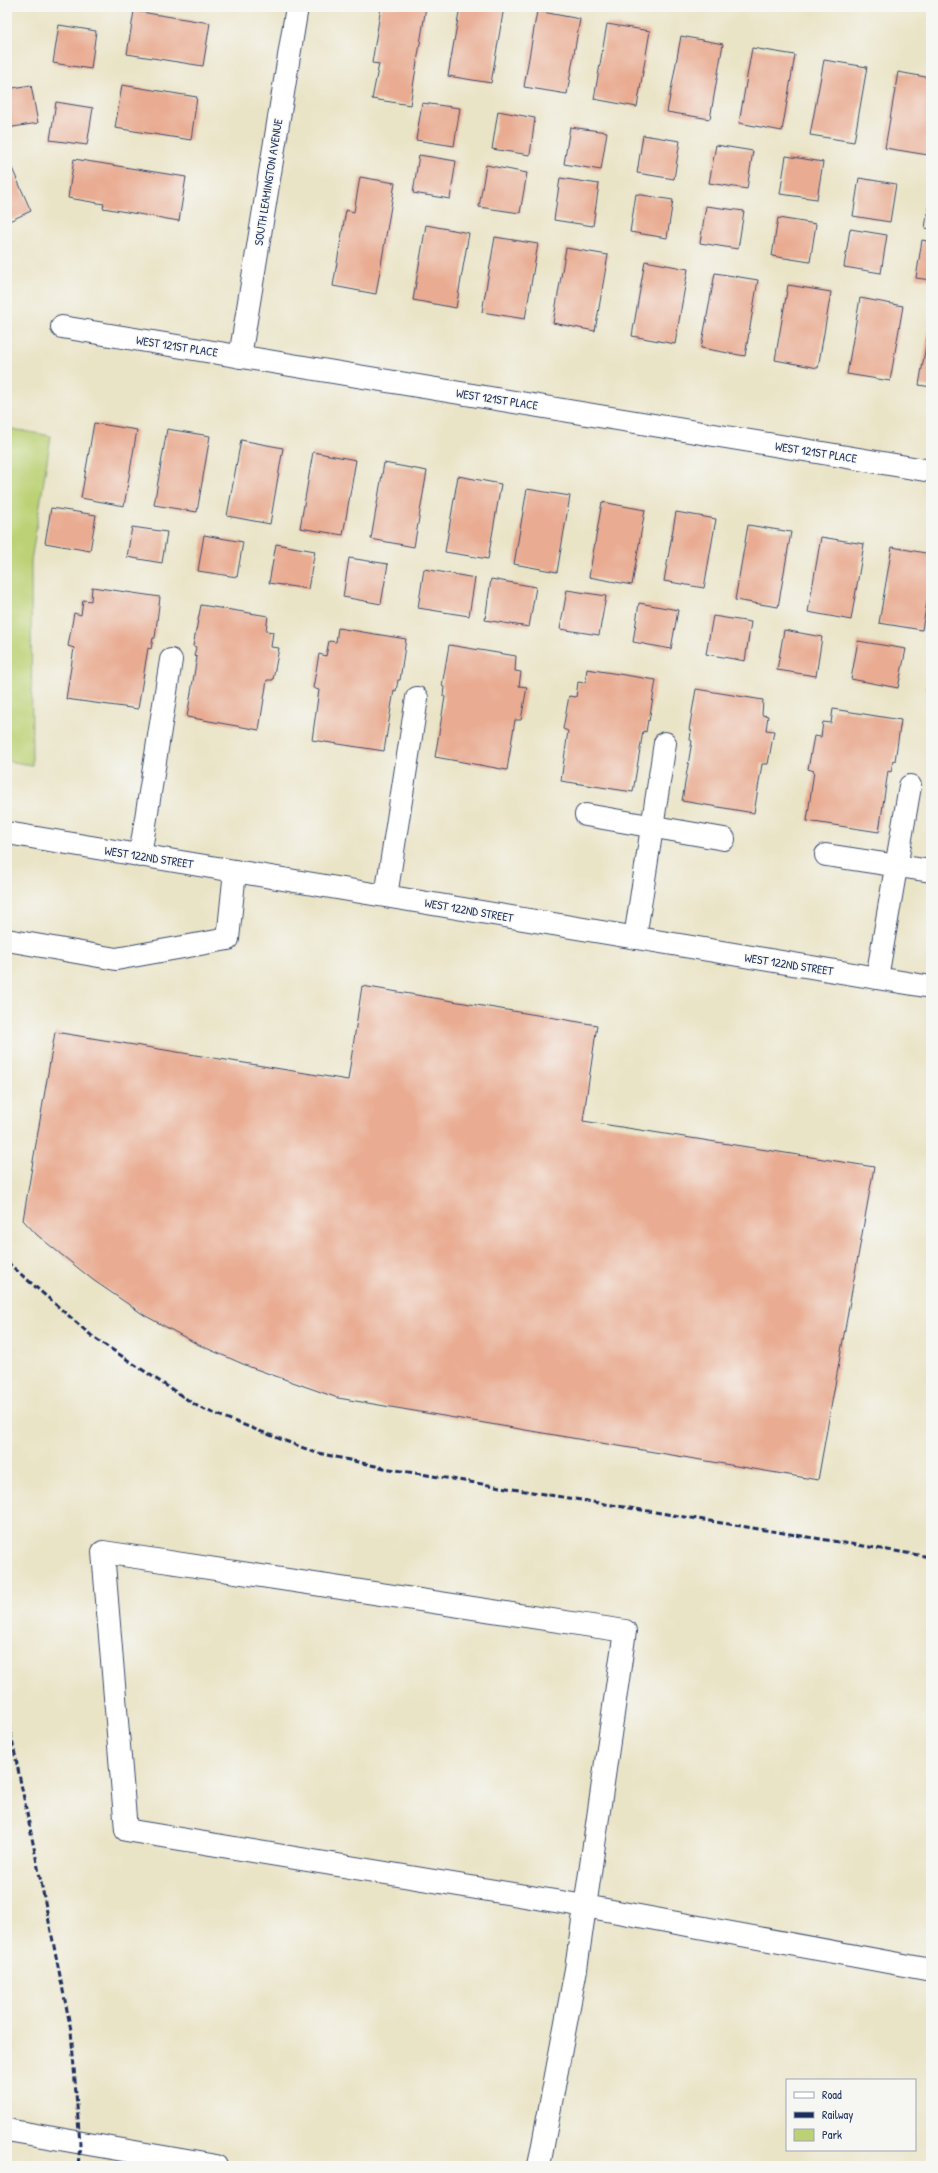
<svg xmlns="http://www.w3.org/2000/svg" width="938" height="2173" font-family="'Patrick Hand',sans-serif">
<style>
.green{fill:#bcd175;stroke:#6c806a}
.building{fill:#e9ac92}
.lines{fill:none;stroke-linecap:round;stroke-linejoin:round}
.minor-casing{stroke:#3a4a6e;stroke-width:24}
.minor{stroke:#fff;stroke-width:22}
.rail{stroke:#1b2f5e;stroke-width:3;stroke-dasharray:6 3;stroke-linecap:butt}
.labels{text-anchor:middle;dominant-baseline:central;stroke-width:3;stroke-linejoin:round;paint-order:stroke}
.street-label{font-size:12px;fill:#1b2f5e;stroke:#f6f6f2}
</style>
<rect width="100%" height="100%" fill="#f6f6f2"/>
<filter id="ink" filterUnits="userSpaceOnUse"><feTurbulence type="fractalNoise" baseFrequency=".025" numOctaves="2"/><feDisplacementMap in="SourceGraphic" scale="8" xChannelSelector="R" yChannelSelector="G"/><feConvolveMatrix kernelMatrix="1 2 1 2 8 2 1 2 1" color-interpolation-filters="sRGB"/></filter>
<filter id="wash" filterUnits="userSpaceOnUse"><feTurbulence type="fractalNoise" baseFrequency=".012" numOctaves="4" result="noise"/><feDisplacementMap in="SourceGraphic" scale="16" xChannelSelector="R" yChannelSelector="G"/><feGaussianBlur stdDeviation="0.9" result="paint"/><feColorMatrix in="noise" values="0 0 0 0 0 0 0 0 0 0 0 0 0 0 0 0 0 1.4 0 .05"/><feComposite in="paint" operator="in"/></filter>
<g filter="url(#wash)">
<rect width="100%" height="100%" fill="#eae4c7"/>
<path class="green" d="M7,428L51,436L31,561L32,765L7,761Z"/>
<g id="blocks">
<path class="building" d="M381,7H426L410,105L372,99L379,64L372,63Z
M460,7H504L491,83L448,76Z
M134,11L210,23L203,66L127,54Z
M537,11L580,19L567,94L524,87Z
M607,24L650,31L637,107L594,99Z
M59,25L96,31L91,69L53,63Z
M681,36L723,44L710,119L667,112Z
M752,48L795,55L782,131L739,123Z
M824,60L867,67L854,142L810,135Z
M898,72L931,78V139L928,155L885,148Z
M31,85L38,123L7,128V89Z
M122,85L197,97L191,140L115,128Z
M56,102L93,108L87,145L50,140Z
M422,103L460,108L454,146L416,140Z
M498,111L535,118L530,155L492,149Z
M570,127L607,132L601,170L564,164Z
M643,135L680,141L674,179L637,173Z
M716,145L753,151L747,189L709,183Z
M419,155L456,161L450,199L413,193Z
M786,156L823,162L817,199L780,194Z
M7,157L31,211L7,222Z
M74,159L186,177L179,221L103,208L104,204L68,198Z
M486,165L527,173L520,213L479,207Z
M360,177L395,183L376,294L333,286L346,210L354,212Z
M560,178L599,184L593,226L554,220Z
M859,178L896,184L890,222L853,216Z
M636,194L673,200L667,238L630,232Z
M930,195H931V229L925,228Z
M706,206L744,211L738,249L700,243Z
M778,218L816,224L810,262L772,256Z
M426,225L469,233L456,308L413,300Z
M850,229L887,235L881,273L844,267Z
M495,237L538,244L525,319L482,312Z
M922,240L931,242V280L916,278Z
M566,248L608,255L595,331L553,323Z
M645,261L688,269L675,344L632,336Z
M715,273L758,280L745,356L701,348Z
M788,285L831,292L818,368L775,360Z
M860,298L903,306L890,381L847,374Z
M930,322H931V387L919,385Z
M94,423L137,430L124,506L81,498Z
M167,429L210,436L197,512L154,505Z
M241,440L283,448L270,524L227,516Z
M313,452L356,460L343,535L300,528Z
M384,463L427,471L414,547L371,539Z
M458,476L501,484L488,559L445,552Z
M527,489L570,496L557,572L514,564Z
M602,502L645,510L632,585L589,577Z
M51,508L96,515L90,551L45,543Z
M676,512L716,519L704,588L664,581Z
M748,525L791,532L778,607L735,600Z
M132,527L167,532L162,563L127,557Z
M204,535L243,542L237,577L198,571Z
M821,537L864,544L851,620L808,612Z
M276,544L315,551L308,589L269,583Z
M892,547L931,554V580L922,630L879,623Z
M349,558L388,564L381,604L343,597Z
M424,569L475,578L469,616L418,608Z
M491,579L536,587L529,627L485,620Z
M92,587L160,597L155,638H153L151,649L148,648L138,709L66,699L74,648L68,646L74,613L81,615L83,600L91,601Z
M567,590L606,596L599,635L560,629Z
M639,603L678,610L671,649L633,642Z
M201,605L268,616L266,631L273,632L271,647L279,648L273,680H267L259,730L187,717L197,657L194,656L196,647L193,646Z
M713,616L751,622L745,661L706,654Z
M338,628L406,639L400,680H398L396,691L394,690L384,751L312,740L319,690L313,688L319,654L326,656L329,641L336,642Z
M784,630L822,637L816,676L777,670Z
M858,641L906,649L898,688L851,679Z
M449,645L516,656L515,671L521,672L519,686L527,687L521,720H515L507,770L435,757L445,697L443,696L444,687L442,686Z
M930,665H931V692L926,691Z
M587,669L656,680L649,721L648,720L646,732L643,731L633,792L561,781L568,731L563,729L569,696L576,697L578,682L585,683Z
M696,689L763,700L762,715L768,716L766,730L774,731L768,764H762L754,813L682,801L692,741L690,740L691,731L689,730Z
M833,709L901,720L895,761L893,760L891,772L888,771L879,832L807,821L814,771L808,769L814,736L821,737L823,722L831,723Z
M930,824H931V840H928Z
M362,986L597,1025L583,1121L874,1167L818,1480L338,1398L250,1367L199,1345L144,1315L93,1280L37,1235L23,1220L55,1032L348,1080Z"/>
</g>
</g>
<g filter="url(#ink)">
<use href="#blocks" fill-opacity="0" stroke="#3a4a6e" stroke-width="1"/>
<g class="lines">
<defs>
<path id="minor" d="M62,327L931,471
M240,357L297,7
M586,815L724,839
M7,833L931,987
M826,855L931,871
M140,856L171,660
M386,896L417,698
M635,938L665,743
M7,940L116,959L228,939L235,871
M877,978L910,786
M7,2130L216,2166
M539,2166L576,1969L625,1631L103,1552L126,1830L585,1906L931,1970"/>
</defs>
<use href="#minor" class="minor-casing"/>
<use href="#minor" class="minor"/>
<path class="rail" d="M7,1262L93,1337L200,1408L314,1452L384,1468L931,1557
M7,1715L71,2030L80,2144L78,2166"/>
</g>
</g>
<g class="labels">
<g class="street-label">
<text transform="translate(268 182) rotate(-81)">SOUTH LEAMINGTON AVENUE</text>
<text transform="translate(177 346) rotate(9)">WEST 121ST PLACE</text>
<text transform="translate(497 399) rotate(9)">WEST 121ST PLACE</text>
<text transform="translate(816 452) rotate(9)">WEST 121ST PLACE</text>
<text transform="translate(149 857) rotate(9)">WEST 122ND STREET</text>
<text transform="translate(469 910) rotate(10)">WEST 122ND STREET</text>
<text transform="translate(789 964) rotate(9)">WEST 122ND STREET</text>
</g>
</g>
<rect width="938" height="2173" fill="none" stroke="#f6f6f2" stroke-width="24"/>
<rect x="786" y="2079" width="130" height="72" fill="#f6f6f2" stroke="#9ea6b7"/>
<rect x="794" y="2092" width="20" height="6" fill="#ffffff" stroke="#9ea6b7"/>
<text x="822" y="2099" font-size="12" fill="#1b2f5e">Road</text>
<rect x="794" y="2112" width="20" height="6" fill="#1b2f5e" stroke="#9ea6b7"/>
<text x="822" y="2119" font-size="12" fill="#1b2f5e">Railway</text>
<rect x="794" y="2129" width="20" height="12" fill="#bcd175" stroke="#9ea6b7"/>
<text x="822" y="2139" font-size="12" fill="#1b2f5e">Park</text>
</svg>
